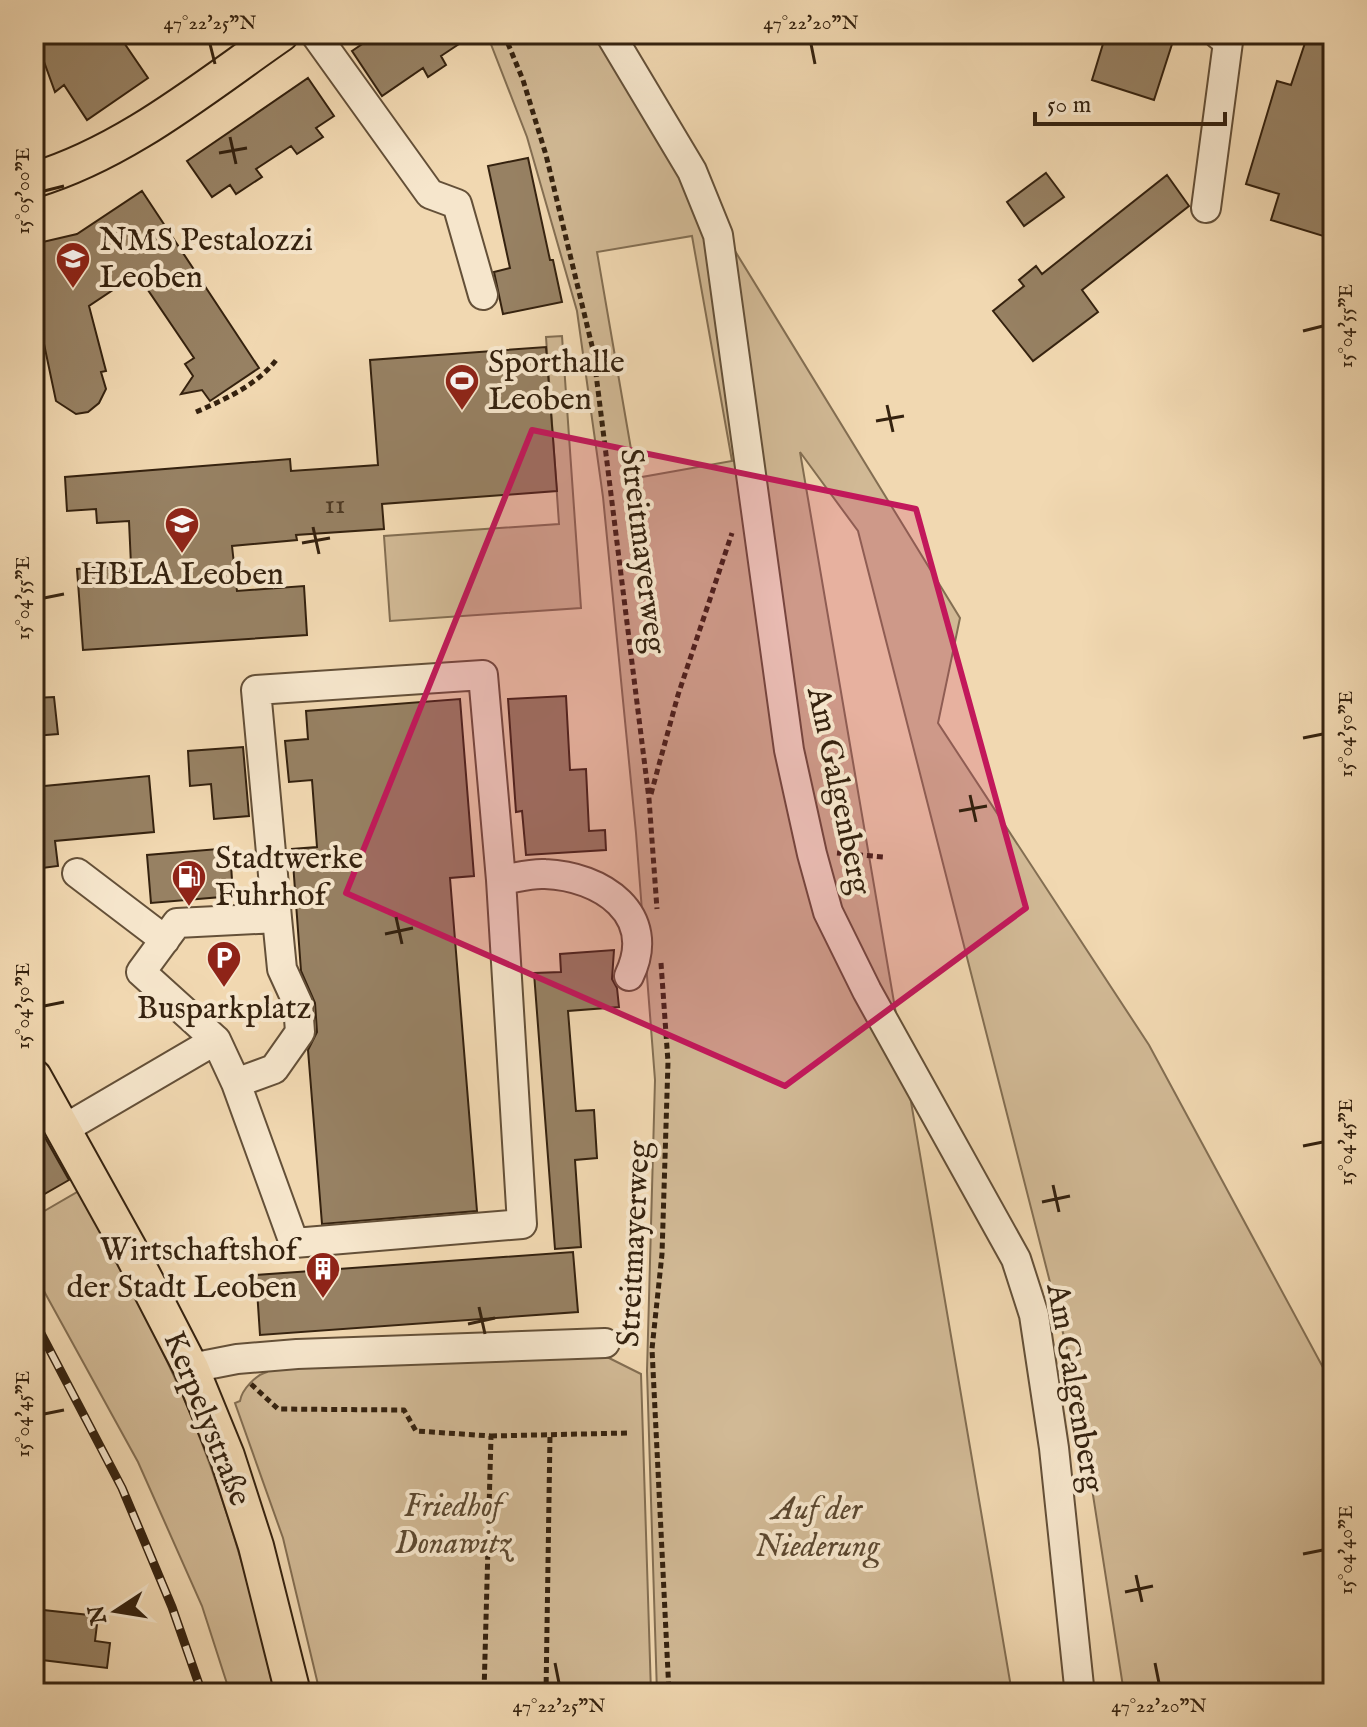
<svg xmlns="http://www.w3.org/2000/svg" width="1367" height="1727" font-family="'IM FELL English',serif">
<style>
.green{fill:#d1b995;stroke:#836e52;stroke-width:2;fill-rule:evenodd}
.building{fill:#978163;stroke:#35220f;stroke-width:2}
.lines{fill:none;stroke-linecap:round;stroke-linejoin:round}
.minor-casing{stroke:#645038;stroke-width:32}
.major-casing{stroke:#35220f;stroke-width:38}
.path{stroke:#35220f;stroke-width:5;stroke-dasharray:6 4;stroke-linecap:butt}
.minor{stroke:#f6e6cc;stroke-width:28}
.major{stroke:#f1d8b1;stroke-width:34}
.rail-casing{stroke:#35220f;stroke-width:9}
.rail{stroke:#f6e6cc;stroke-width:6;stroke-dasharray:18;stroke-linecap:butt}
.marked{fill:#c2185b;fill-opacity:0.2;stroke:#c2185b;stroke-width:6;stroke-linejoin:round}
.ticks{fill:none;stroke:#35220f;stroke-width:3}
.labels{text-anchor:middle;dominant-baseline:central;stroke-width:8;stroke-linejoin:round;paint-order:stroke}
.number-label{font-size:28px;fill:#4e3a24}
.poi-label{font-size:32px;fill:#35220f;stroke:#f6e6cc;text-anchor:start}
.street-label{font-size:32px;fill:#35220f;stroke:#f6e6cc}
.park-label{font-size:32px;font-style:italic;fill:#5c4830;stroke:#f6e6cc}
.neatline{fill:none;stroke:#35220f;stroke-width:3}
.ticks-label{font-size:20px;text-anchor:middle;fill:#35220f}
</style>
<rect width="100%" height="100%" fill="#f1d8b1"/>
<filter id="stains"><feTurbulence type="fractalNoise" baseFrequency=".0025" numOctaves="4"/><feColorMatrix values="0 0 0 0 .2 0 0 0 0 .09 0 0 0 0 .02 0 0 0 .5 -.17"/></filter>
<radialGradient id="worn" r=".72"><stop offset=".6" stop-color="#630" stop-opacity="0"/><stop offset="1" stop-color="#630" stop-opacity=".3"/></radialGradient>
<path class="green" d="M487,34H602L960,618L938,723L1149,1045L1333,1386V1693H1124L1075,1380L858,531L800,452L1012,1693H657L647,1371L655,1080L636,833L603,497L577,311L527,137ZM692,236L732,461L636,478L597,252Z
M562,336L581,608L390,621L384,536L559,524L546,337Z
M79,1191C117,1262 156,1333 188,1408C226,1500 254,1596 274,1693H230L202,1606L138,1462L34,1273V1217Z
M597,1352L641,1374L651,1693H320L283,1538L235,1403L240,1401C242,1389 256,1375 267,1372L270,1366Z"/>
<path class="building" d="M34,34H118L148,78L87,120L64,85L55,92Z
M377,34H474L441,56L446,65L428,77L423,68L382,96L352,51Z
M1106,34H1161L1174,38L1154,100L1092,80Z
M1308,34L1333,37V239L1271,220L1279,194L1246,184L1277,81L1291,85Z
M308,78L334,116L316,128L323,137L297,154L291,146L256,169L262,177L236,194L230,185L212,197L187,161Z
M528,158L550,260H553L562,302L503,314L494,272L510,268L488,166Z
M1046,173L1064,197L1024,226L1007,202Z
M1167,175L1189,206L1082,290L1098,312L1033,361L993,311L1024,286L1019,280L1036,266L1042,274Z
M142,191L259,368L210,401L202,390L181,394L193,376L185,364L194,358L137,274L89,306L106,371L101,372L106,389L99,403L88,412L76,414L56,401L40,325L34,326V244L77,234Z
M546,347L557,491L382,504L384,529L296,535L297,540L232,546L237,591L304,586L307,635L83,650L77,569L131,565L129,521L97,523L96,509L67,511L65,477L290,459L291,471L378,465L370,360Z
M566,696L570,770L586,769L589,831L605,830L606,850L526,855L522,811L516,812L508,699Z
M54,697L58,734L34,736V698Z
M460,699L474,876L450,878L477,1211L322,1224L308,1050L317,1032L315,1003L301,971L292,849L317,847L312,780L289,782L285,741L308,739L306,711Z
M243,747L249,816L214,819L211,784L190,786L188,751Z
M149,776L154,832L55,841L58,866L34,869V787Z
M230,848L233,896L151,903L147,855Z
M614,950L612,979L617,988L619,1007L568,1011L576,1111L594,1110L597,1158L575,1160L581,1247L555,1249L534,973L561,972L560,954Z
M34,1118L69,1180L34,1200Z
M573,1252L578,1312L260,1335L256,1275Z
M34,1609L98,1616L95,1641L110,1643L107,1668L34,1659Z"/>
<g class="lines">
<defs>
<path id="minor" d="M315,34L430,194L457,204L483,295
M610,34L692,171L718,235L789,750L812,854L828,912L867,991L1016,1259L1034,1315L1054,1448L1079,1686
M1206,208L1228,42L1218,34
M77,873L165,940
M501,880C516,878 530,873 545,874C601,876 659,914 629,976
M236,1083L274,1069L300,1032L298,1004L282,969L277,918
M64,1129L216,1040L236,1083L294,1243L522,1224L501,880L483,675L256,690L277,918L177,923L141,972L216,1040
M191,1368L237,1359L297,1354L605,1343"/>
<path id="major" d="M34,180C126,152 203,88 281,34
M34,1077L129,1248L191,1368L227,1456L256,1546L293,1693"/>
</defs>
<use href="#minor" class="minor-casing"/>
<use href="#major" class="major-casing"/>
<path class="path" d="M504,34L523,80L546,155L593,350L649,799L657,909
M196,412C226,399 257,385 277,359
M651,794L678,695L732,533
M837,853L884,857
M661,963L668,1062L662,1254L652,1349L669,1693
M34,1036L42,1050
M251,1384L278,1409L404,1410L416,1431L491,1436L484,1693
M491,1436L627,1433
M546,1693L550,1434"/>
<use href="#minor" class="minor"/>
<use href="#major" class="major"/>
<defs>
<path id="rail" d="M34,1320L122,1488L172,1607L202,1693"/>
</defs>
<use href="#rail" class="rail-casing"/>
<use href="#rail" class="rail"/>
</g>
<path class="marked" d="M532,430L916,509L1026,908L785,1086L346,893Z"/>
<path class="ticks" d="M210,44L215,64M811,44L815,64M230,137L236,164M219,153L247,148M44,191L64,186M1303,331L1323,326M887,405L893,432M876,421L904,416M313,527L319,554M302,543L330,538M44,598L64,594M1303,738L1323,734M970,795L976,822M959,811L987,806M396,917L402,944M385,934L413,928M44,1006L64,1002M1303,1146L1323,1142M1053,1185L1059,1212M1042,1202L1070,1196M479,1307L485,1334M468,1324L495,1318M44,1414L64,1410M1303,1554L1323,1550M1136,1575L1142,1602M1125,1592L1153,1586M555,1663L559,1683M1155,1663L1159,1683"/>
<defs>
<symbol id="school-pin" viewBox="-11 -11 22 30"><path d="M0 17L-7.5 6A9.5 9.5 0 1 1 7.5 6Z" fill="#8f2418" stroke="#f6e6cc"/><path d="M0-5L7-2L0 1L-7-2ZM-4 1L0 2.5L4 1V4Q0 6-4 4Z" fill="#fff"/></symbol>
<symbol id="stadium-pin" viewBox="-11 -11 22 30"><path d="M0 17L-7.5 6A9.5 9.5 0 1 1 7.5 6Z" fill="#8f2418" stroke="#f6e6cc"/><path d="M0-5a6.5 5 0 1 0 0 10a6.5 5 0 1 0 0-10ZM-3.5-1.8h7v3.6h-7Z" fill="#fff"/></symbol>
<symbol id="fuel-pin" viewBox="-11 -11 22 30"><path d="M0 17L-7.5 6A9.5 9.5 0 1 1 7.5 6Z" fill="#8f2418" stroke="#f6e6cc"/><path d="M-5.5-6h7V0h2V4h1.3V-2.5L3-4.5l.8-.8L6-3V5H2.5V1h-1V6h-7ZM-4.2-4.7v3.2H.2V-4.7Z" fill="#fff"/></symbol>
<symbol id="parking-pin" viewBox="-11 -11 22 30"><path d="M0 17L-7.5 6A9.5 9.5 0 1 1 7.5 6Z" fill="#8f2418" stroke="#f6e6cc"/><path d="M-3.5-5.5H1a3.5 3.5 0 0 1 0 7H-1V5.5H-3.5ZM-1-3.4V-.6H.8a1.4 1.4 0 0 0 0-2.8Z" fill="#fff"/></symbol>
<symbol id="building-pin" viewBox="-11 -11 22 30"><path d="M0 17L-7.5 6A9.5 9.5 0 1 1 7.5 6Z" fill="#8f2418" stroke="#f6e6cc"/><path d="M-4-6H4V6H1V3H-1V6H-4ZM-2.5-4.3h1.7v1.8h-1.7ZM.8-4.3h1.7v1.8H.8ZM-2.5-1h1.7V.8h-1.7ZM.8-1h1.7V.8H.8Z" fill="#fff"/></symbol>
</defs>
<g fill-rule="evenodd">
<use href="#school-pin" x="53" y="239" width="40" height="54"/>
<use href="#stadium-pin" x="442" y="361" width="40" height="54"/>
<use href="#school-pin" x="162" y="504" width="40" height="54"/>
<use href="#fuel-pin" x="169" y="857" width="40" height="54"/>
<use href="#parking-pin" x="204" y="938" width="40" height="54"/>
<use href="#building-pin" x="303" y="1249" width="40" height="54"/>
</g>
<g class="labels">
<g class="number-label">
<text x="335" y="505">11</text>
</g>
<g class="poi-label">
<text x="99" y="241">NMS Pestalozzi<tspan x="99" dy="37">Leoben</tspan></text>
<text x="488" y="363">Sporthalle<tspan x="488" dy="37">Leoben</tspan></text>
<text x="182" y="575" text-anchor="middle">HBLA Leoben</text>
<text x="215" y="859">Stadtwerke<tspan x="215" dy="37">Fuhrhof</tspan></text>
<text x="224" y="1009" text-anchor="middle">Busparkplatz</text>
<text x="297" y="1251" text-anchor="end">Wirtschaftshof<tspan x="297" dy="37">der Stadt Leoben</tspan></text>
</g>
<g class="street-label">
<text transform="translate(642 551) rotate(83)">Streitmayerweg</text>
<text transform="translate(838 791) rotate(78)">Am Galgenberg</text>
<text transform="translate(635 1244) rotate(-87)">Streitmayerweg</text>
<text transform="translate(1074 1388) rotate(80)">Am Galgenberg</text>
<text transform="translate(206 1419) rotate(68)">Kerpelystraße</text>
</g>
<g class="park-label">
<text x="453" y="1507">Friedhof<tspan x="453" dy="37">Donawitz</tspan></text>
<text x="817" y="1510">Auf der<tspan x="817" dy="37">Niederung</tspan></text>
</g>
</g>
<rect width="1367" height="1727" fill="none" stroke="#f1d8b1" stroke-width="88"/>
<g transform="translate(116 1611) rotate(258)" stroke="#f6e6cc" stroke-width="6" paint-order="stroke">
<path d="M0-6L14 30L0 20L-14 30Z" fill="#35220f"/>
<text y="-12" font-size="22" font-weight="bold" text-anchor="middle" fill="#35220f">N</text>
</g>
<path d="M1035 112v12h190v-12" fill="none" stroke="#35220f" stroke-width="4"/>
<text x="1047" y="112" font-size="24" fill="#35220f" stroke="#f6e6cc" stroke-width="6" paint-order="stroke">50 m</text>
<rect x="44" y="44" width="1279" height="1639" class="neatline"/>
<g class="ticks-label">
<text x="210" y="29">47°22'25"N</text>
<text x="811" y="29">47°22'20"N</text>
<text transform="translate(22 191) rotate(-90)" y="7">15°05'00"E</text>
<text transform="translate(1345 326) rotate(-90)" y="7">15°04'55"E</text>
<text transform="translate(22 598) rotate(-90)" y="7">15°04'55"E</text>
<text transform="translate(1345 734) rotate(-90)" y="7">15°04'50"E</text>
<text transform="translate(22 1006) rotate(-90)" y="7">15°04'50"E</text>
<text transform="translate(1345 1142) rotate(-90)" y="7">15°04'45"E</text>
<text transform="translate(22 1414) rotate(-90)" y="7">15°04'45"E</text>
<text transform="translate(1345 1550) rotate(-90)" y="7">15°04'40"E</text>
<text x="559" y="1712">47°22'25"N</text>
<text x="1159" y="1712">47°22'20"N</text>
</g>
<rect width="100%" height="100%" filter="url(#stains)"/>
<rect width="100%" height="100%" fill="url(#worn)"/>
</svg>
